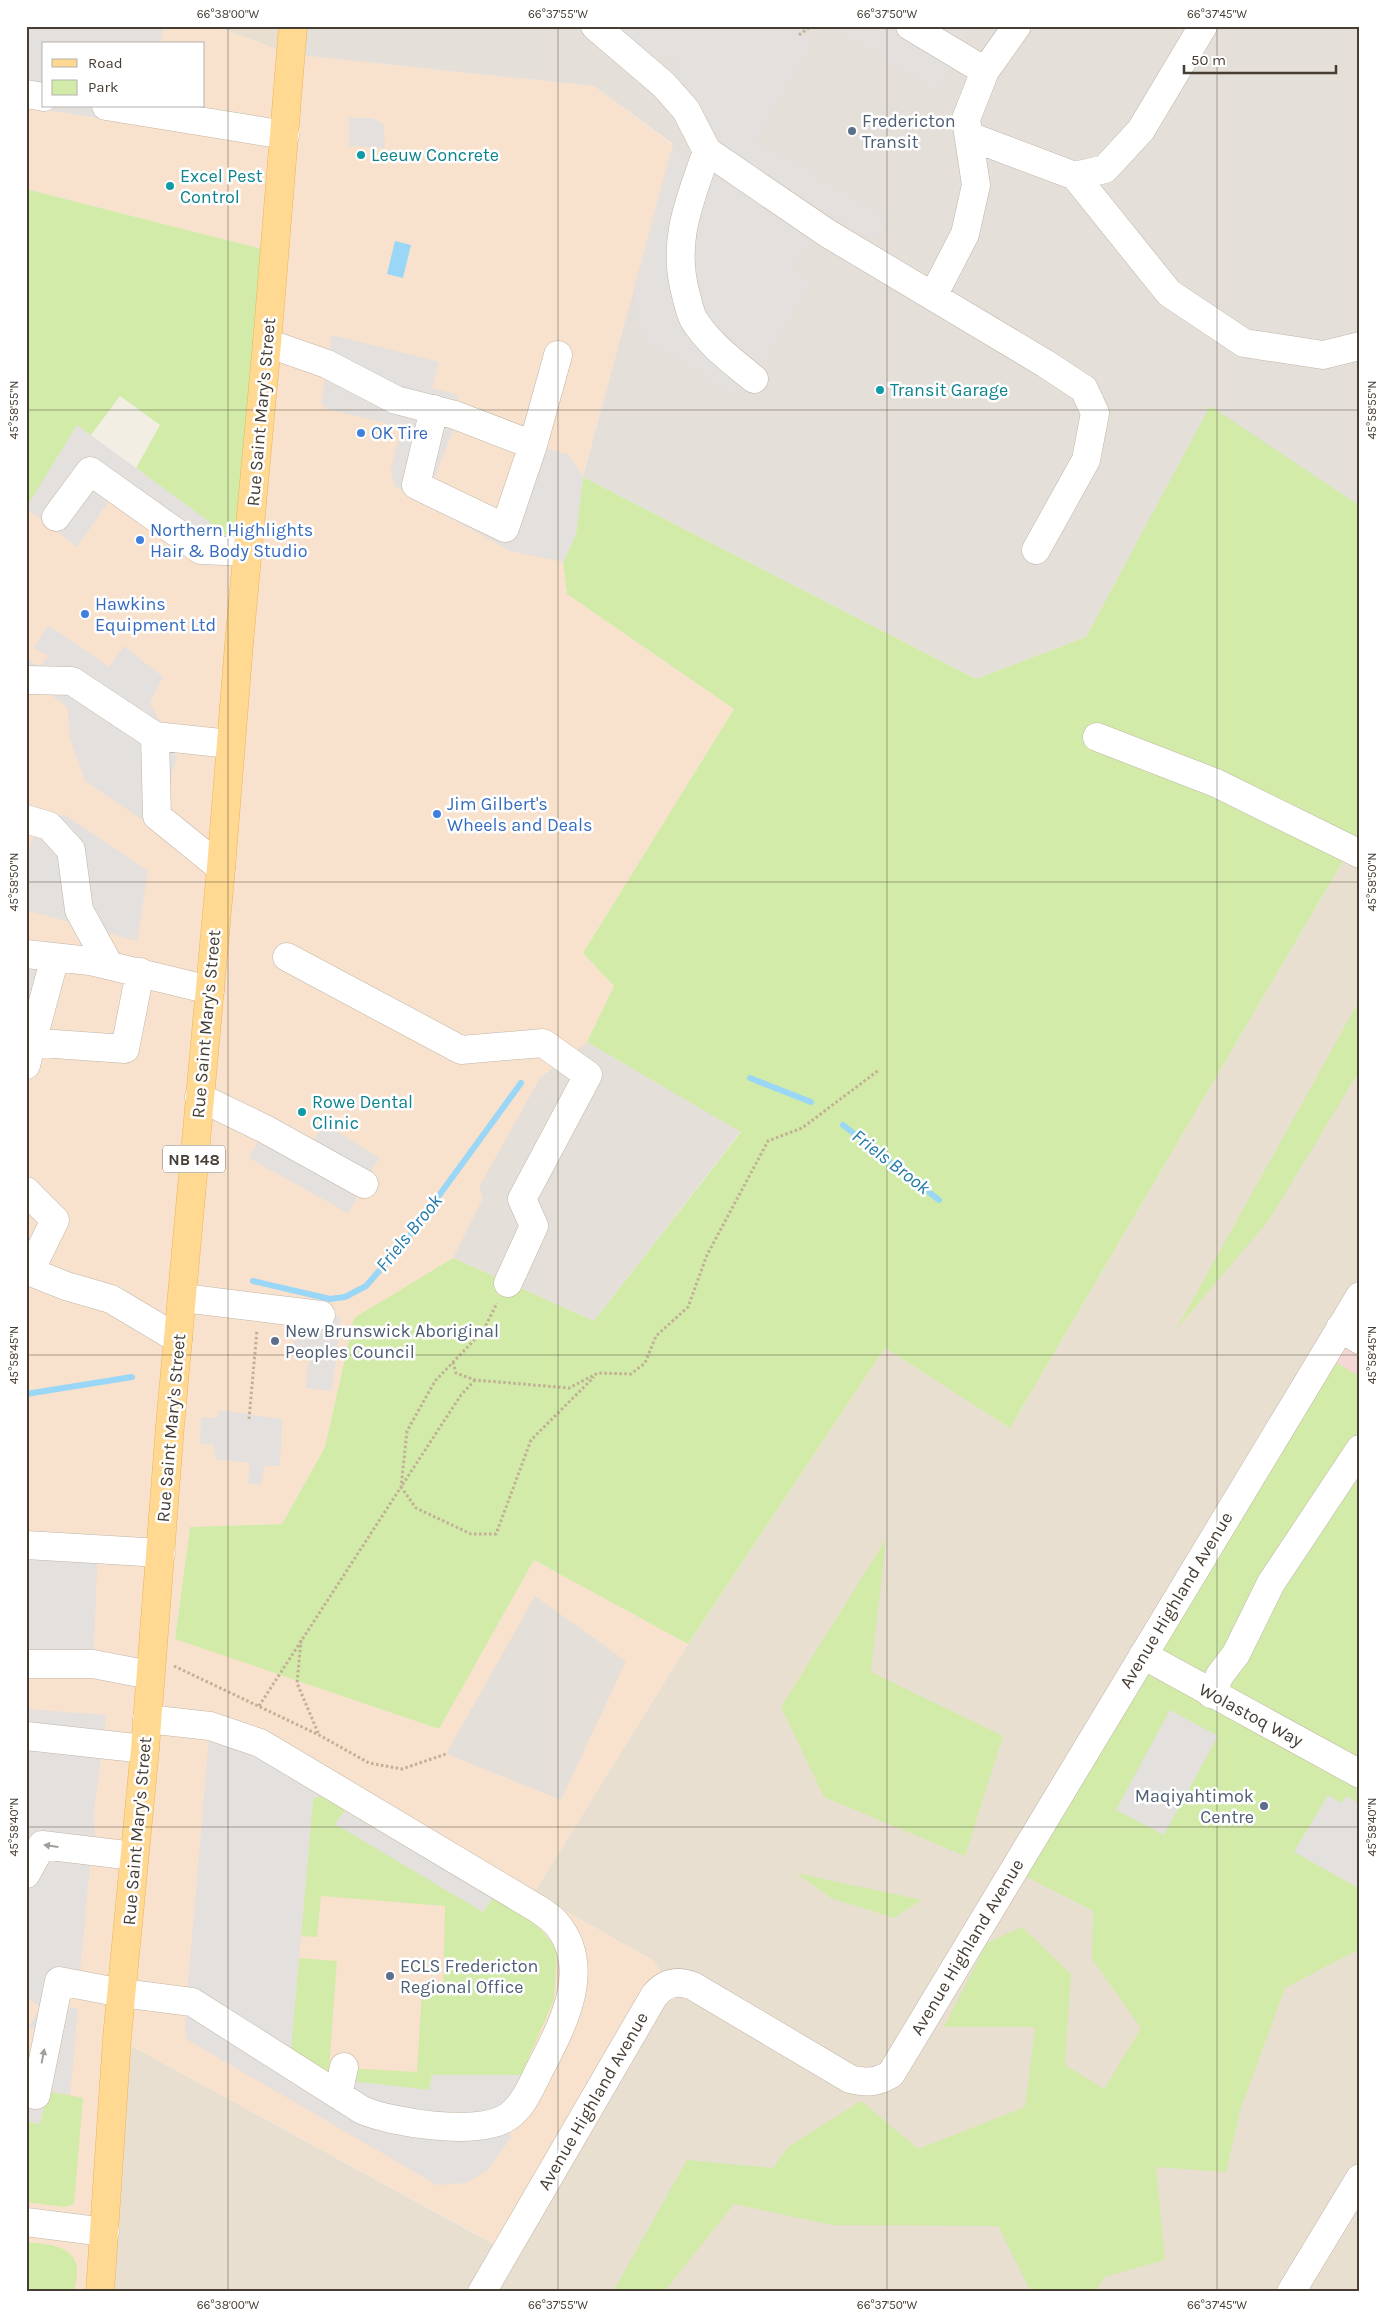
<svg xmlns="http://www.w3.org/2000/svg" width="1386" height="2318" font-family="Karla,sans-serif">
<style>
.residential{fill:#e8dfd1}
.commercial{fill:#f8e2cd;fill-rule:evenodd}
.industrial{fill:#e5dfd9}
.medical{fill:#f5d8d6}
.green{fill:#d2eba9}
.parking{fill:#e4e0dd}
.water{fill:#9ad7f6}
.lines{fill:none;stroke-linecap:round;stroke-linejoin:round}
.stream{stroke:#9ad7f6;stroke-width:6}
.minor-casing{stroke:#c0b5a6;stroke-width:29}
.major-casing{stroke:#edb558;stroke-width:29}
.path{stroke:#c2af96;stroke-width:3;stroke-dasharray:2.5 2.5;stroke-linecap:butt}
.minor{stroke:#fff;stroke-width:28}
.major{stroke:#ffd891;stroke-width:28}
.oneway{fill:#a29e99}
.ticks{fill:none;stroke:#463d33;stroke-width:1;stroke-opacity:0.45}
.service-dot{fill:#5c6f8a;stroke:#fff;stroke-width:2}
.culture-dot{fill:#0f9aa8;stroke:#fff;stroke-width:2}
.shop-dot{fill:#3f7fe0;stroke:#fff;stroke-width:2}
.labels{text-anchor:middle;dominant-baseline:central;stroke-width:5;stroke-linejoin:round;paint-order:stroke}
.shield{fill:#fff;stroke:#7e7770;stroke-width:1}
.shield-label{font-size:16px;font-weight:bold;fill:#463d33}
.service-label{font-size:18px;fill:#4e5e75;stroke:#fff;text-anchor:start}
.culture-label{font-size:18px;fill:#0d838f;stroke:#fff;text-anchor:start}
.street-label{font-size:18px;fill:#463d33;stroke:#fff}
.shop-label{font-size:18px;fill:#366cbe;stroke:#fff;text-anchor:start}
.water-label{font-size:19px;font-style:italic;fill:#227aa9;stroke:#fff}
.neatline{fill:none;stroke:#463d33;stroke-width:2}
.ticks-label{font-size:12px;text-anchor:middle;fill:#463d33}
</style>
<rect width="100%" height="100%" fill="#f3eee4"/>
<path class="residential" d="M214,26H293L290,54Z
M1360,832V1377L1324,1355L1014,1870L1262,1999L1360,1949V2292H100L117,2038L506,2251L652,1960L534,1893L688,1644L885,1348L1010,1428Z"/>
<path class="commercial" d="M26,26H214L290,54L594,86L673,145L583,477L576,534L563,562L567,594L734,709L583,953L614,986L587,1042L594,1321L453,1258L354,1318L325,1447L282,1524L190,1527L175,1638L439,1729L534,1560L688,1644L534,1893L652,1960L672,1983L507,2251L117,2038L100,2292H26V506L136,468L248,552L274,252L26,189ZM44,44H204V106H44Z"/>
<path class="industrial" d="M293,26H1360V506L1210,407L1086,637L976,679L583,477L673,144L594,86L290,54Z
M587,1042L741,1131L594,1321L453,1258L483,1198L479,1187L540,1078Z
M535,1596L626,1661L561,1800L446,1754Z"/>
<path class="medical" d="M1360,1296V1377L1324,1355Z"/>
<path class="green" d="M26,189L274,252L248,552L136,468L160,425L120,396L91,435L26,506Z
M1210,406L1360,506V832L1010,1428L885,1348L688,1644L534,1560L439,1729L175,1639L190,1527L282,1524L325,1447L354,1318L453,1258L594,1321L741,1132L587,1042L614,986L583,953L734,709L567,594L563,562L576,534L583,477L976,679L1086,637Z
M1360,999V1070L1269,1220L1176,1330Z
M1324,1355L1360,1377V1949L1285,1988L1241,2108L1226,2172L1156,2167L1165,2260L1104,2277L1096,2292H1031L998,2226L832,2225L734,2204L664,2292H613L687,2160L773,2168L788,2147L861,2101L918,2149L1025,2107L1035,2027H944L987,1943L1022,1927L1071,1974L1065,2065L1104,2089L1141,2028L1092,1959L1093,1911L1013,1870Z
M886,1539L871,1672L1003,1736L965,1856L824,1797L781,1707Z
M326,1795L345,1811L336,1823L483,1912L493,1897L534,1921L557,1949L554,2000L521,2075H432L429,2090L331,2079L290,2051L299,1958L337,1961L329,2067L417,2072L422,1991H443L445,1906L321,1896L317,1937L301,1936L313,1798Z
M796,1873L922,1900L894,1918L831,1898Z
M47,2091L83,2098L74,2204L64,2207L26,2202V2121L40,2124Z
M26,2242C44,2244 73,2244 77,2267C78,2275 75,2284 74,2292H26Z"/>
<path class="parking" d="M26,26H163L161,44H44V106H152L149,126L26,107Z
M616,26H776L794,31L813,42L755,140L891,221L873,239L731,153L671,75L677,60L650,55Z
M829,26H889L953,64L935,88Z
M936,26H969L960,41Z
M349,118H372L384,125L385,148L349,146Z
M673,145L689,158L811,239L792,268L812,281L741,399L645,338L635,312L638,275Z
M332,335L439,362L432,388L458,395L454,428L431,487L500,513L543,447L569,455L583,477L576,534L563,562L510,551L394,486L391,468L402,427L327,409L321,404Z
M77,425L210,522L201,550L203,566L109,501L77,547L26,508Z
M48,625L109,667L124,646L163,677L150,702L177,758L157,816L144,821L85,781L70,738L67,707L44,689L26,683V658L39,667L49,656L34,648Z
M64,814L148,871L137,941L26,910V861L34,834Z
M26,965L52,968L26,1042Z
M269,1121L311,1144L320,1129L325,1131L328,1126L379,1158L348,1213L249,1158Z
M296,1312L341,1317L332,1391L306,1388L309,1356H293Z
M219,1410L282,1419L280,1466H265L261,1484H248L250,1463L216,1459L214,1445L200,1443L201,1417L217,1418Z
M26,1545L98,1549L93,1664H26Z
M26,1709L106,1715L94,1813L95,1838L90,1866L78,1993L67,1995L66,2006L78,2009L70,2095L47,2091L40,2124L26,2121V2061L42,2034L29,2026L41,2007L26,1998Z
M1170,1710L1218,1736L1164,1835L1116,1810Z
M210,1726L326,1795L313,1798L291,2051L331,2079L429,2090L432,2075H521L494,2123L512,2136L488,2170L466,2183L437,2185L186,2039L185,2019Z
M1328,1795L1342,1803L1346,1796L1360,1804V1889L1294,1852Z
M345,1811L493,1897L483,1912L335,1824Z"/>
<path class="water" d="M395,241L411,245L403,278L387,274Z"/>
<g class="lines">
<path class="stream" d="M750,1078L811,1102
M843,1125L939,1200
M253,1281L330,1299L345,1297L366,1286L408,1238L521,1083
M26,1394L132,1377"/>
<defs>
<path id="minor" d="M595,26L664,85L686,110L707,151L827,233L1046,364L1084,389L1095,413L1086,460L1036,550
M910,26L985,71L966,119L976,185L965,234L933,296
M985,71L1017,26
M26,94L44,97
M106,106L285,135
M969,136L1075,176L1105,169L1141,130L1203,26
M707,151C690,200 671,241 686,295C688,303 690,313 694,320C709,344 732,361 754,379
M1075,176L1169,293L1244,343L1323,355L1360,346
M267,343L327,364L396,400L455,415L533,445L558,355
M434,409L416,485L505,528L533,445
M56,517L90,471L201,550L248,552
M28,680L72,681L155,736L230,744
M155,736L157,816L221,868
M1097,737L1216,783L1360,854
M26,819L49,826L71,850L79,910L109,965
M26,954L90,961L210,990
M287,957L461,1050L543,1043L588,1075L522,1199L534,1226L508,1283
M26,1042L125,1049L140,972
M26,1065L55,957
M199,1097L265,1129L364,1184
M26,1191L55,1220L30,1271
M26,1270L66,1286L111,1299L178,1339
M183,1298L321,1315
M1340,1328L1360,1340
M26,1545L161,1553
M1143,1655L1360,1774
M26,1664H93L150,1675
M1211,1694L1220,1675L1236,1654L1271,1583L1360,1449
M26,1736L145,1749
M26,1874L42,1845L134,1856
M26,2092L36,2095L59,1981L122,1993L192,2002L362,2110C392,2123 477,2136 506,2118C525,2106 532,2083 542,2065C564,2022 593,1967 556,1923C551,1918 544,1913 538,1909L260,1743L210,1726L147,1719
M338,2095L344,2067
M26,2222L105,2232
M482,2292L654,1996C665,1982 677,1980 693,1986L850,2079C866,2083 876,2083 891,2074L1360,1296
M1291,2292L1360,2178"/>
<path id="major" d="M100,2292L117,2038L145,1749L170,1426L221,868L239,644L267,343L293,26"/>
</defs>
<use href="#minor" class="minor-casing"/>
<use href="#major" class="major-casing"/>
<path class="path" d="M799,35L811,26
M453,1362L456,1373L475,1380L569,1388L598,1373L631,1374L645,1363L656,1336L688,1307L707,1255L768,1141L802,1128L879,1070
M475,1380L461,1395L401,1487L416,1508L471,1534H496L531,1440L594,1377
M249,1419L257,1330
M301,1640L297,1683L319,1735
M174,1666L319,1735L369,1763L402,1769L446,1754
M259,1706L401,1487L407,1431L435,1381L483,1331L497,1303"/>
<use href="#minor" class="minor"/>
<use href="#major" class="major"/>
</g>
<defs><path id="oneway-solid" d="M-6-.8H1V-3.2L6.5 0L1 3.2V.8H-6Z" transform="scale(1.25)"/></defs>
<g class="oneway">
<use href="#oneway-solid" transform="translate(51 1846) rotate(-172)"/>
<use href="#oneway-solid" transform="translate(43 2056) rotate(-79)"/>
</g>
<path class="ticks" d="M228,26V2292M558,26V2292M887,26V2292M1217,26V2292M26,410H1360M26,882H1360M26,1355H1360M26,1827H1360"/>
<g class="service-dot">
<circle cx="852" cy="131" r="5"/>
<circle cx="275" cy="1341" r="5"/>
<circle cx="1264" cy="1806" r="5"/>
<circle cx="390" cy="1976" r="5"/>
</g>
<g class="culture-dot">
<circle cx="361" cy="155" r="5"/>
<circle cx="170" cy="186" r="5"/>
<circle cx="880" cy="390" r="5"/>
<circle cx="302" cy="1112" r="5"/>
</g>
<g class="shop-dot">
<circle cx="361" cy="433" r="5"/>
<circle cx="140" cy="540" r="5"/>
<circle cx="85" cy="614" r="5"/>
<circle cx="437" cy="814" r="5"/>
</g>
<g class="labels">
<rect class="shield" x="163" y="1145.5" width="62" height="27" rx="4"/>
<g class="shield-label">
<text x="194" y="1159">NB 148</text>
</g>
<g class="service-label">
<text x="862" y="121">Fredericton<tspan x="862" dy="21">Transit</tspan></text>
<text x="285" y="1331">New Brunswick Aboriginal<tspan x="285" dy="21">Peoples Council</tspan></text>
<text x="1254" y="1796" text-anchor="end">Maqiyahtimok<tspan x="1254" dy="21">Centre</tspan></text>
<text x="400" y="1966">ECLS Fredericton<tspan x="400" dy="21">Regional Office</tspan></text>
</g>
<g class="culture-label">
<text x="371" y="155">Leeuw Concrete</text>
<text x="180" y="176">Excel Pest<tspan x="180" dy="21">Control</tspan></text>
<text x="890" y="390">Transit Garage</text>
<text x="312" y="1102">Rowe Dental<tspan x="312" dy="21">Clinic</tspan></text>
</g>
<g class="street-label">
<text transform="translate(261 412) rotate(-85)">Rue Saint Mary's Street</text>
<text transform="translate(206 1024) rotate(-85)">Rue Saint Mary's Street</text>
<text transform="translate(171 1428) rotate(-85)">Rue Saint Mary's Street</text>
<text transform="translate(1176 1600) rotate(-59)">Avenue Highland Avenue</text>
<text transform="translate(1251 1715) rotate(28)">Wolastoq Way</text>
<text transform="translate(137 1831) rotate(-85)">Rue Saint Mary's Street</text>
<text transform="translate(967 1947) rotate(-59)">Avenue Highland Avenue</text>
<text transform="translate(593 2101) rotate(-60)">Avenue Highland Avenue</text>
</g>
<g class="shop-label">
<text x="371" y="433">OK Tire</text>
<text x="150" y="530">Northern Highlights<tspan x="150" dy="21">Hair &amp; Body Studio</tspan></text>
<text x="95" y="604">Hawkins<tspan x="95" dy="21">Equipment Ltd</tspan></text>
<text x="447" y="804">Jim Gilbert's<tspan x="447" dy="21">Wheels and Deals</tspan></text>
</g>
<g class="water-label">
<text transform="translate(891 1162) rotate(38)">Friels Brook</text>
<text transform="translate(409 1233) rotate(-51)">Friels Brook</text>
</g>
</g>
<rect width="1386" height="2318" fill="none" stroke="#ffffff" stroke-width="55"/>
<rect x="42" y="42" width="162" height="65" fill="#ffffff" stroke="#b5b1ad"/>
<rect x="52" y="59" width="25" height="8" fill="#ffd891" stroke="#b5b1ad"/>
<text x="88" y="68" font-size="15" fill="#463d33">Road</text>
<rect x="52" y="80" width="25" height="15" fill="#d2eba9" stroke="#b5b1ad"/>
<text x="88" y="92" font-size="15" fill="#463d33">Park</text>
<path d="M1184 65v8h152v-8" fill="none" stroke="#463d33" stroke-width="2.5"/>
<text x="1191" y="65" font-size="15" fill="#463d33" stroke="#ffffff" stroke-width="4" paint-order="stroke">50 m</text>
<rect x="28" y="28" width="1330" height="2262" class="neatline"/>
<g class="ticks-label">
<text x="228" y="18">66°38'00"W</text>
<text x="558" y="18">66°37'55"W</text>
<text x="887" y="18">66°37'50"W</text>
<text x="1217" y="18">66°37'45"W</text>
<text transform="translate(14 410) rotate(-90)" y="4">45°58'55"N</text>
<text transform="translate(1372 410) rotate(-90)" y="4">45°58'55"N</text>
<text transform="translate(14 882) rotate(-90)" y="4">45°58'50"N</text>
<text transform="translate(1372 882) rotate(-90)" y="4">45°58'50"N</text>
<text transform="translate(14 1355) rotate(-90)" y="4">45°58'45"N</text>
<text transform="translate(1372 1355) rotate(-90)" y="4">45°58'45"N</text>
<text transform="translate(14 1827) rotate(-90)" y="4">45°58'40"N</text>
<text transform="translate(1372 1827) rotate(-90)" y="4">45°58'40"N</text>
<text x="228" y="2309">66°38'00"W</text>
<text x="558" y="2309">66°37'55"W</text>
<text x="887" y="2309">66°37'50"W</text>
<text x="1217" y="2309">66°37'45"W</text>
</g>
</svg>
